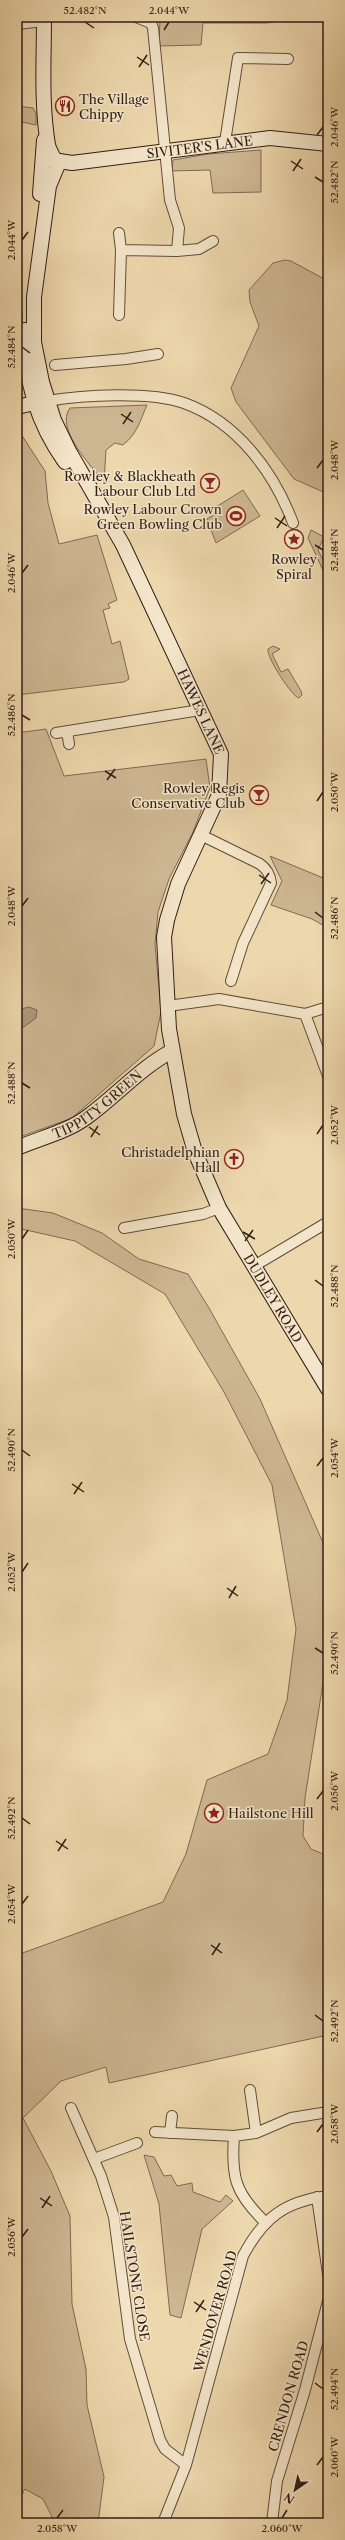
<svg xmlns="http://www.w3.org/2000/svg" width="345" height="2540" font-family="'Libre Caslon Text',serif">
<style>
.green{fill:#cdb792;stroke:#7f6a54}
.water{fill:#ad9879;stroke:#7b6751}
.lines{fill:none;stroke-linecap:round;stroke-linejoin:round}
.street-casing{stroke:#604c3b;stroke-width:12}
.secondary-casing{stroke:#311d15;stroke-width:16}
.street{stroke:#f3e5c9;stroke-width:10}
.secondary{stroke:#f3e5c9;stroke-width:14}
.ticks{fill:none;stroke:#311d15;stroke-width:1.5}
.labels{text-anchor:middle;dominant-baseline:central;stroke-width:3;stroke-linejoin:round;paint-order:stroke}
.poi-label{font-size:13px;fill:#311d15;stroke:#f3e5c9;text-anchor:end}
.street-label{font-size:13px;fill:#311d15;stroke:#f3e5c9}
.neatline{fill:none;stroke:#311d15;stroke-width:1.5}
.ticks-label{font-size:10px;text-anchor:middle;fill:#311d15}
</style>
<rect width="100%" height="100%" fill="#edd7ac"/>
<filter id="stains"><feTurbulence type="fractalNoise" baseFrequency=".005" numOctaves="4"/><feColorMatrix values="0 0 0 0 .2 0 0 0 0 .09 0 0 0 0 .02 0 0 0 .5 -.17"/></filter>
<radialGradient id="worn" r=".72"><stop offset=".6" stop-color="#630" stop-opacity="0"/><stop offset="1" stop-color="#630" stop-opacity=".3"/></radialGradient>
<path class="green" d="M160,17H287L286,20L267,23H203L201,45L159,46Z
M17,106L33,108L36,114V125L17,121Z
M261,150V192L213,193L210,170L172,171L173,160L208,154Z
M285,260L291,261L328,281V494L294,479L236,402L231,388L259,326L250,302L249,290L273,263Z
M18,297L22,311L25,373L17,362Z
M147,405C140,421 137,434 123,445L115,443L106,450L104,483C93,467 54,429 70,408Z
M17,428L45,471L48,503L59,544L97,535L117,600L108,604L110,608L103,610L112,644L120,641L129,679L124,682L17,695Z
M243,490L260,516L216,543L207,519L214,515L216,507Z
M311,530L324,537L318,550L328,570V581L308,538Z
M273,646L280,649L272,654L281,672L288,669L301,691L302,695L299,698C293,698 266,657 268,649Z
M46,729L64,776L206,759L210,788L193,832L169,879L158,912L155,944L161,1012L154,1046L72,1118L17,1138V733Z
M270,856L328,880V928L312,919L271,905L282,881Z
M17,1208L53,1213L102,1233L139,1259L188,1274L209,1308L260,1399L324,1545L328,1592V1651L305,1798L303,1836L311,1849L328,1856V2035L109,2083L106,2067L61,2081L23,2118L51,2171L70,2216L72,2304L86,2369L87,2405L104,2477L98,2523H55L43,2499L25,2489L18,2501L21,2523H17V1955L163,1902L186,1854L207,1780L268,1754L287,1700L296,1629L272,1485L224,1392L165,1294L75,1241L17,1228Z
M144,2155L154,2157L164,2176L171,2175L177,2186L192,2183L193,2192L220,2202L226,2195L233,2201L202,2229L181,2318L170,2315L159,2204Z"/>
<path class="water" d="M29,1007L37,1010L36,1018L17,1032V1010Z"/>
<g class="lines">
<defs>
<path id="street" d="M17,24L44,21
M225,142L238,58L288,59
M119,233L121,250
M177,251L199,249L213,241
M119,315L121,250L177,251L179,228L170,200L153,28L151,23L136,17
M55,365L126,359L158,354
M47,401C83,395 150,391 184,403C237,422 274,472 293,523
M67,731L69,744
M56,733L200,710
M201,835L260,864C267,869 270,874 271,883L243,943L231,981
M168,1006L219,999L305,1014L328,1007
M305,1014L328,1076
M124,1228L203,1214L219,1208
M254,1266L328,1222
M250,2090L256,2133
M71,2108L101,2176L114,2217L130,2339L160,2440L165,2449L186,2465
M155,2132L234,2136
M170,2133L172,2116
M94,2159L137,2143
M317,2197L328,2274
M265,2222C235,2193 231,2177 234,2136L256,2133L291,2118L328,2112
M163,2523L186,2465L243,2256C263,2218 285,2201 328,2196
M272,2523L277,2481L305,2390L328,2301"/>
<g id="secondary">
<path id="s1" d="M44,17C44,59 41,103 48,145C50,153 56,160 57,167L49,186L34,297V342L42,382L54,420L69,451L123,545L221,754L219,795L178,884L167,920L164,937L169,1029L184,1114L195,1152L219,1208L328,1389"/>
<path id="s2" d="M47,159L72,163L270,138L328,144"/>
<path d="M40,194L44,140"/>
<path d="M25,330C24,378 37,423 65,462"/>
<path d="M17,407L43,401"/>
<path id="s3" d="M17,1148C40,1138 67,1132 87,1117C116,1096 140,1068 172,1051"/>
</g>
</defs>
<use href="#street" class="street-casing"/>
<use href="#secondary" class="secondary-casing"/>
<use href="#street" class="street"/>
<use href="#secondary" class="secondary"/>
</g>
<path class="ticks" d="M85,22L94,28M164,30L169,22M137,57L149,65M139,67L147,55M317,135L323,127M291,161L303,169M293,171L301,159M315,177L323,182M22,240L28,232M22,347L30,353M121,414L133,422M123,424L131,412M317,468L323,460M275,518L287,526M277,528L285,516M315,545L323,550M22,573L28,565M22,715L30,720M105,771L116,778M107,780L115,769M317,801L323,792M259,875L271,883M261,884L269,873M22,906L28,898M315,912L323,918M22,1083L30,1088M89,1127L100,1135M317,1134L323,1125M91,1137L98,1126M243,1232L255,1239M22,1239L28,1230M245,1241L253,1230M315,1280L323,1286M22,1450L30,1456M317,1466L323,1458M72,1484L84,1492M74,1494L82,1482M22,1572L28,1563M227,1588L238,1596M229,1598L236,1586M315,1648L323,1653M317,1799L323,1791M22,1818L30,1824M56,1841L68,1849M58,1851L66,1839M22,1904L28,1896M211,1945L222,1953M212,1955L220,1943M315,2015L323,2021M317,2132L323,2124M40,2198L52,2206M42,2208L50,2196M22,2237L28,2229M194,2302L206,2310M196,2312L204,2300M315,2383L323,2389M317,2465L323,2457M57,2518L63,2510M282,2518L287,2510"/>
<defs>
<symbol id="restaurant-ring" viewBox="-11 -11 22 22"><circle r="9.5" fill="#f3e5c9" stroke="#8f2418" stroke-width="1.5"/><path d="M-5-6h1v4h1v-4h1v4h1v-4h1v5L-1.5 .5V6h-2V.5L-5-1ZM5-6V6H3V1.5H1.5Q1.5-4 5-6Z" fill="#8f2418"/></symbol>
<symbol id="bar-ring" viewBox="-11 -11 22 22"><circle r="9.5" fill="#f3e5c9" stroke="#8f2418" stroke-width="1.5"/><path d="M-6-5H6L.8 .8V4.5H3.5V6h-7V4.5H-.8V.8Z" fill="#8f2418"/></symbol>
<symbol id="stadium-ring" viewBox="-11 -11 22 22"><circle r="9.5" fill="#f3e5c9" stroke="#8f2418" stroke-width="1.5"/><path d="M0-5a6.5 5 0 1 0 0 10a6.5 5 0 1 0 0-10ZM-3.5-1.8h7v3.6h-7Z" fill="#8f2418"/></symbol>
<symbol id="sight-ring" viewBox="-11 -11 22 22"><circle r="9.5" fill="#f3e5c9" stroke="#8f2418" stroke-width="1.5"/><path d="M0-6L1.8-2.2L6-1.7L2.9 1.2L3.7 5.4L0 3.3L-3.7 5.4L-2.9 1.2L-6-1.7L-1.8-2.2Z" fill="#8f2418"/></symbol>
<symbol id="church-ring" viewBox="-11 -11 22 22"><circle r="9.5" fill="#f3e5c9" stroke="#8f2418" stroke-width="1.5"/><path d="M-1.2-6h2.4v3.5h3.3v2.4h-3.3V6h-2.4V-.1h-3.3v-2.4h3.3Z" fill="#8f2418"/></symbol>
</defs>
<g fill-rule="evenodd">
<use href="#restaurant-ring" x="54" y="95" width="22" height="22"/>
<use href="#bar-ring" x="199" y="472" width="22" height="22"/>
<use href="#stadium-ring" x="225" y="505" width="22" height="22"/>
<use href="#sight-ring" x="283" y="528" width="22" height="22"/>
<use href="#bar-ring" x="248" y="784" width="22" height="22"/>
<use href="#church-ring" x="223" y="1148" width="22" height="22"/>
<use href="#sight-ring" x="203" y="1802" width="22" height="22"/>
</g>
<g class="labels">
<g class="poi-label">
<text x="79" y="99" text-anchor="start">The Village<tspan x="79" dy="15">Chippy</tspan></text>
<text x="196" y="476">Rowley &amp; Blackheath<tspan x="196" dy="15">Labour Club Ltd</tspan></text>
<text x="222" y="509">Rowley Labour Crown<tspan x="222" dy="15">Green Bowling Club</tspan></text>
<text x="294" y="559" text-anchor="middle">Rowley<tspan x="294" dy="15">Spiral</tspan></text>
<text x="245" y="788">Rowley Regis<tspan x="245" dy="15">Conservative Club</tspan></text>
<text x="220" y="1152">Christadelphian<tspan x="220" dy="15">Hall</tspan></text>
<text x="228" y="1813" text-anchor="start">Hailstone Hill</text>
</g>
<g class="street-label">
<text stroke="none"><textPath href="#s2" startOffset="154">SIVITER'S LANE</textPath></text>
<text stroke="none"><textPath href="#s1" startOffset="737">HAWES LANE</textPath></text>
<text stroke="none"><textPath href="#s3" startOffset="92">TIPPITY GREEN</textPath></text>
<text stroke="none"><textPath href="#s1" startOffset="1362">DUDLEY ROAD</textPath></text>
<text transform="translate(135 2276) rotate(81)">HAILSTONE CLOSE</text>
<text transform="translate(215 2311) rotate(-74)">WENDOVER ROAD</text>
<text transform="translate(288 2396) rotate(-74)">CRENDON ROAD</text>
</g>
</g>
<rect width="345" height="2540" fill="none" stroke="#edd7ac" stroke-width="44"/>
<g transform="translate(295 2490) rotate(214)" stroke="#f3e5c9" stroke-width="3" paint-order="stroke">
<path d="M0-3L7 15L0 10L-7 15Z" fill="#311d15"/>
<text y="-6" font-size="11" font-weight="bold" text-anchor="middle" fill="#311d15">N</text>
</g>
<rect x="22" y="22" width="301" height="2496" class="neatline"/>
<g class="ticks-label">
<text x="85" y="14">52.482°N</text>
<text x="169" y="14">2.044°W</text>
<text transform="translate(334 127) rotate(-90)" y="4">2.046°W</text>
<text transform="translate(334 182) rotate(-90)" y="4">52.482°N</text>
<text transform="translate(11 240) rotate(-90)" y="4">2.044°W</text>
<text transform="translate(11 347) rotate(-90)" y="4">52.484°N</text>
<text transform="translate(334 460) rotate(-90)" y="4">2.048°W</text>
<text transform="translate(334 550) rotate(-90)" y="4">52.484°N</text>
<text transform="translate(11 573) rotate(-90)" y="4">2.046°W</text>
<text transform="translate(11 715) rotate(-90)" y="4">52.486°N</text>
<text transform="translate(334 792) rotate(-90)" y="4">2.050°W</text>
<text transform="translate(11 906) rotate(-90)" y="4">2.048°W</text>
<text transform="translate(334 918) rotate(-90)" y="4">52.486°N</text>
<text transform="translate(11 1083) rotate(-90)" y="4">52.488°N</text>
<text transform="translate(334 1125) rotate(-90)" y="4">2.052°W</text>
<text transform="translate(11 1239) rotate(-90)" y="4">2.050°W</text>
<text transform="translate(334 1286) rotate(-90)" y="4">52.488°N</text>
<text transform="translate(11 1450) rotate(-90)" y="4">52.490°N</text>
<text transform="translate(334 1458) rotate(-90)" y="4">2.054°W</text>
<text transform="translate(11 1572) rotate(-90)" y="4">2.052°W</text>
<text transform="translate(334 1653) rotate(-90)" y="4">52.490°N</text>
<text transform="translate(334 1791) rotate(-90)" y="4">2.056°W</text>
<text transform="translate(11 1818) rotate(-90)" y="4">52.492°N</text>
<text transform="translate(11 1904) rotate(-90)" y="4">2.054°W</text>
<text transform="translate(334 2021) rotate(-90)" y="4">52.492°N</text>
<text transform="translate(334 2124) rotate(-90)" y="4">2.058°W</text>
<text transform="translate(11 2237) rotate(-90)" y="4">2.056°W</text>
<text transform="translate(334 2389) rotate(-90)" y="4">52.494°N</text>
<text transform="translate(334 2457) rotate(-90)" y="4">2.060°W</text>
<text x="57" y="2532">2.058°W</text>
<text x="282" y="2532">2.060°W</text>
</g>
<rect width="100%" height="100%" filter="url(#stains)"/>
<rect width="100%" height="100%" fill="url(#worn)"/>
</svg>
